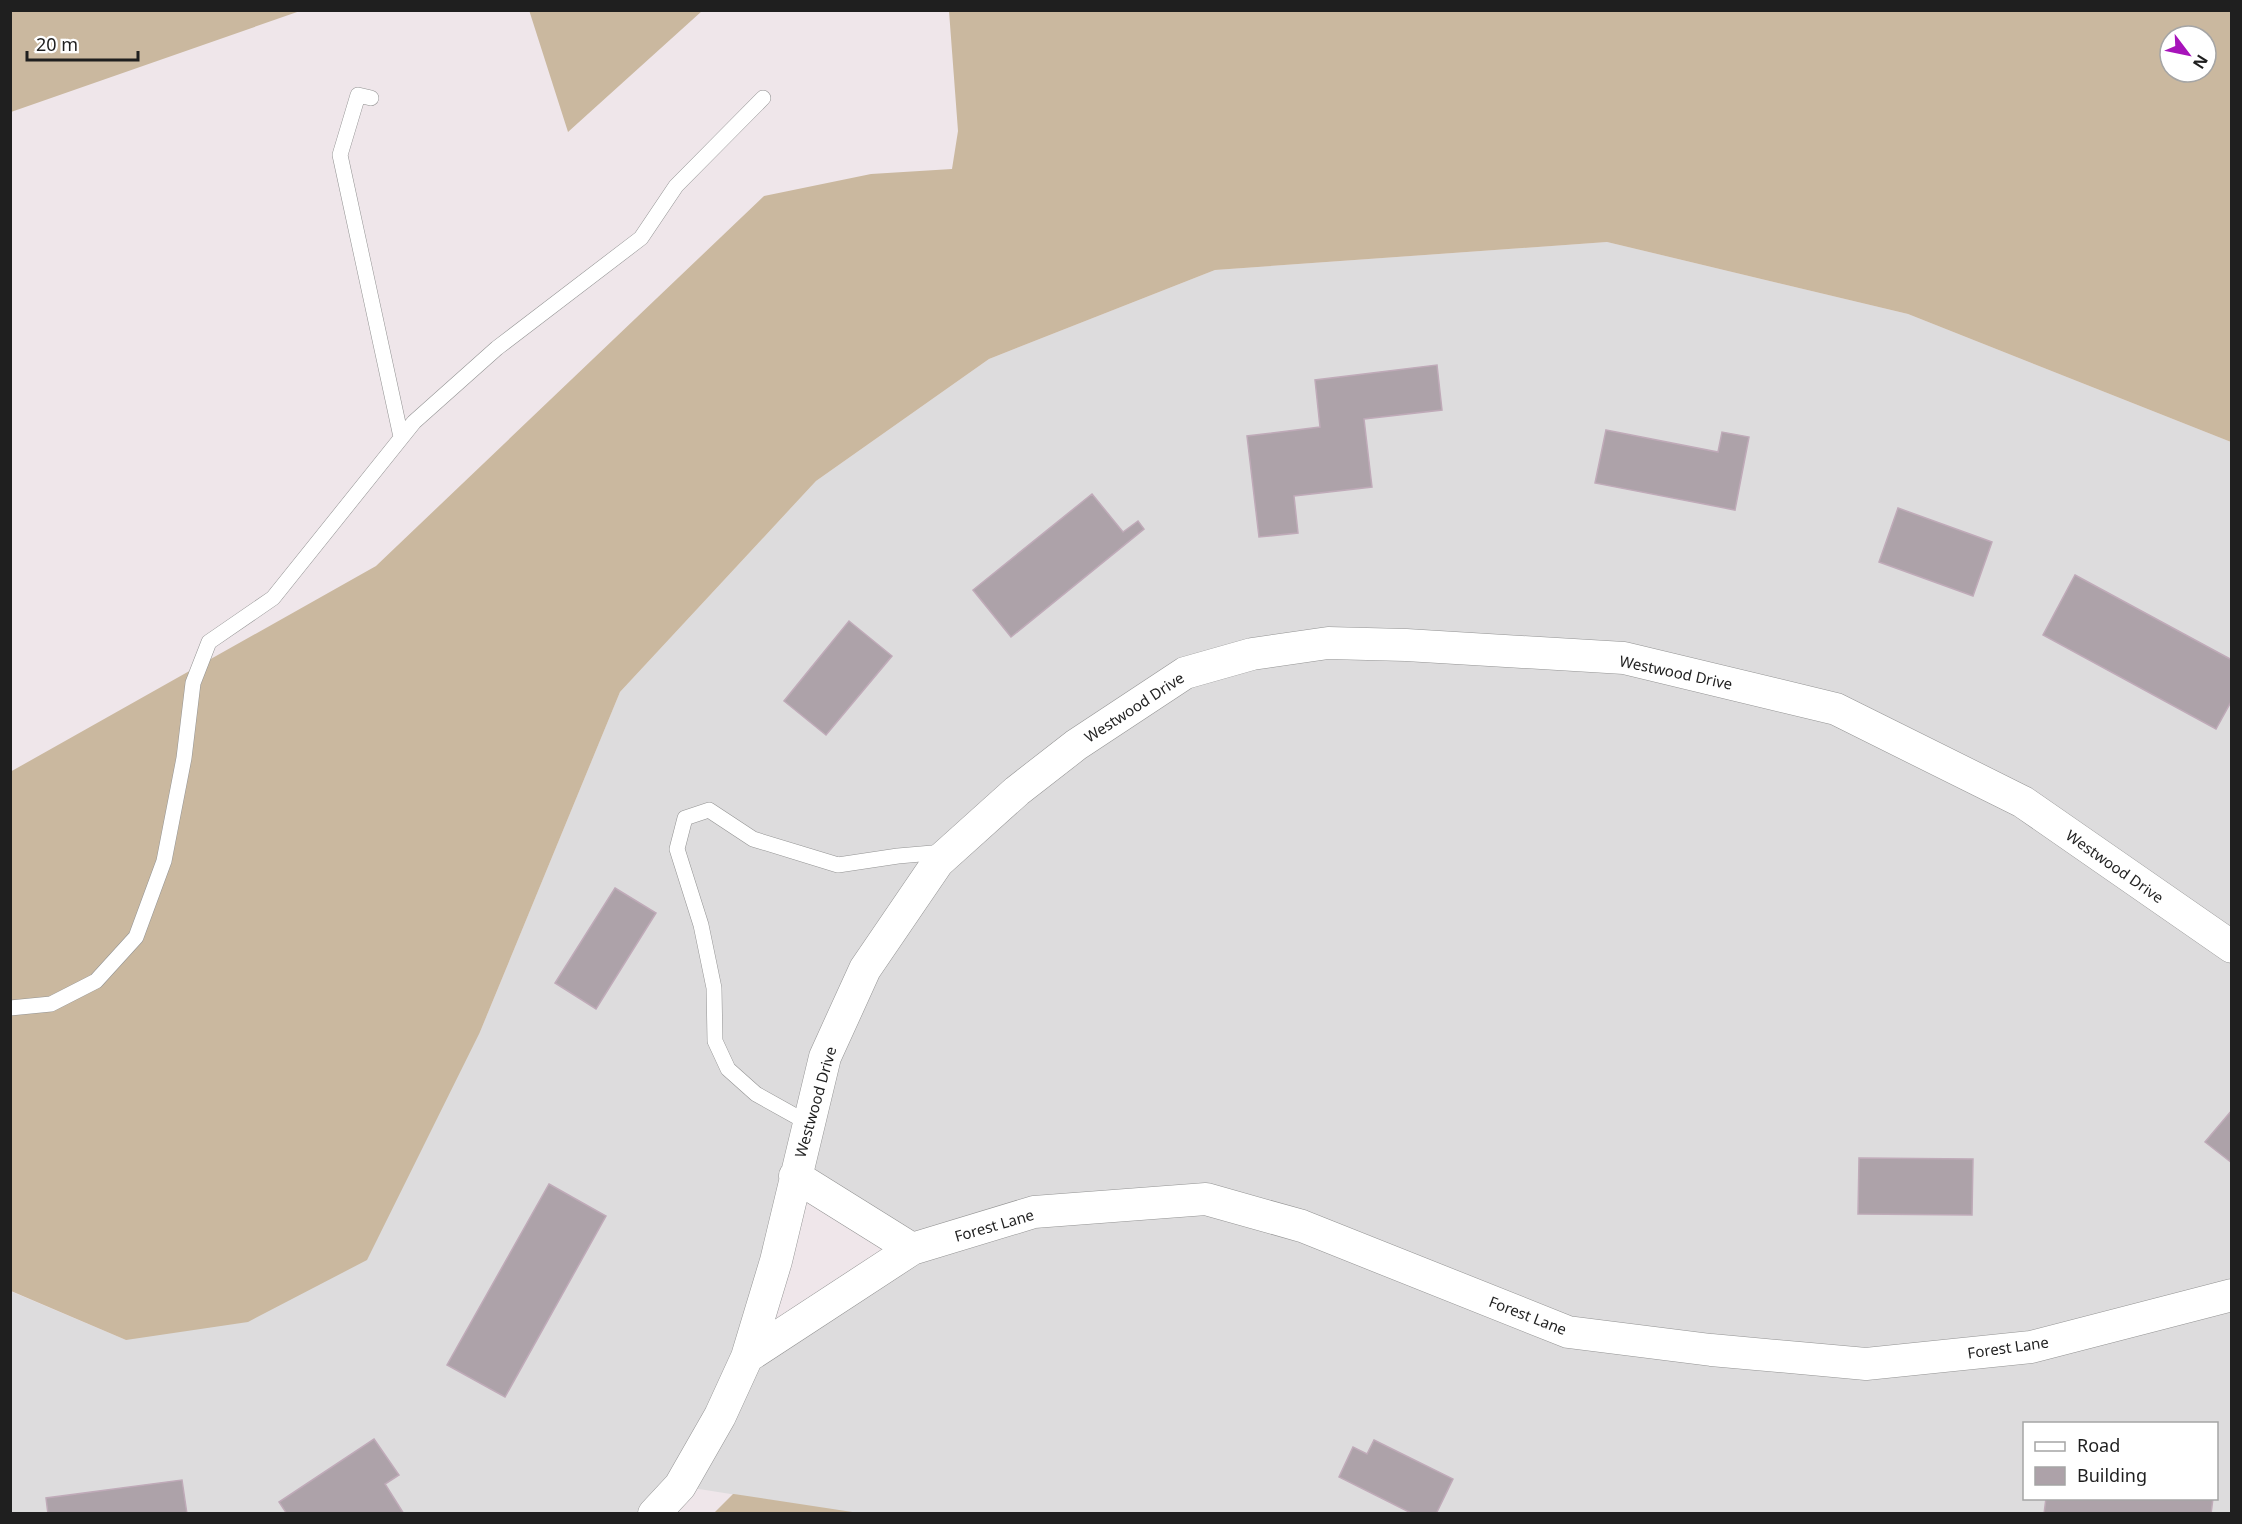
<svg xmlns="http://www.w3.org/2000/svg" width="2242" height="1524" font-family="'Noto Sans',sans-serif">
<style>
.residential{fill:#dddcdd;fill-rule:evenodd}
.forest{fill:#cab89f;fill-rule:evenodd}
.building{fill:#ada2a9;stroke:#bfaab8;stroke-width:1.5}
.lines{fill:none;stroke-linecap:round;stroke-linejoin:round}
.service-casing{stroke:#939393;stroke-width:16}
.minor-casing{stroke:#939393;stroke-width:33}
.service{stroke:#fff;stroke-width:15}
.minor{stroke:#fff;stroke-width:32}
.labels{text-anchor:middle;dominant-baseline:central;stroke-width:6;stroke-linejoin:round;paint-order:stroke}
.street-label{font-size:15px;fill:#1f1f1f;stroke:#fff}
</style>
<rect width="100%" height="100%" fill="#efe6ea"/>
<path class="residential" d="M1607,242L1908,314L2231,442V1513L859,1514L680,1486L654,1514L11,1513L10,1291L126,1340L480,1032L620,692L816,481L989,359L1215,270ZM795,1176L911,1249L747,1356ZM2024,1424H2216V1498H2024Z"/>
<path class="forest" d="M529,10H702V11L568,132Z
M10,11L11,10L300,11L11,112Z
M949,11H2231V442L1908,314L1607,242L1215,270L989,359L816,481L620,692L480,1032L367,1260L248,1322L126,1340L11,1291L10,772L376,566L764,196L871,174L952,169L958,131ZM2170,36H2206V72H2170Z
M733,1494H734L859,1513H714Z"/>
<path class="building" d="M1437,365L1442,410L1364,419L1372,487L1294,496L1298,533L1259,537L1247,436L1320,427L1315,380Z
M1606,430L1718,452L1722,432L1749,437L1735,510L1595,483Z
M1092,494L1123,532L1138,521L1144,529L1011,637L973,590Z
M1898,508L1992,542L1973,596L1879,562Z
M2075,575L2232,660V700L2216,729L2043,635Z
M849,621L892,656L826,735L784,701Z
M615,888L656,913L596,1009L555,983Z
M2232,1110V1163L2205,1142Z
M1859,1158L1973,1159L1972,1215L1858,1214Z
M549,1184L606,1216L505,1397L447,1365Z
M374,1439L399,1475L385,1484L404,1514H287L279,1502Z
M1374,1440L1453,1479L1436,1514H1413L1339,1477L1353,1447L1367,1454Z
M182,1480L187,1514H48L46,1498Z
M2046,1498H2213L2211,1514H2044Z"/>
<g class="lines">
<defs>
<path id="service" d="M371,98L358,95L340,155L401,437
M10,1008L51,1004L96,981L136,937L164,861L184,758L193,683L209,642L273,598L414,422L497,348L641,238L676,186L763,98
M808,1123L756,1094L728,1069L715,1041L714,988L701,925L677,849L685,818L709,810L753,839L838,865L898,856L944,852"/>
<path id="minor" d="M795,1176L912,1249
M747,1357L912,1249L1034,1212L1206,1199L1302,1226L1568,1332L1711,1350L1866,1364L2031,1347L2232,1295
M654,1514L680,1486L720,1416L747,1357L776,1261L825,1057L865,969L938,862L1017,791L1076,745L1185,673L1252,654L1328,643L1406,645L1624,658L1836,709L2023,802L2232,947"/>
</defs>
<use href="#service" class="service-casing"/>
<use href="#minor" class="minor-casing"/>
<use href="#service" class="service"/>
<use href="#minor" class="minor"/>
</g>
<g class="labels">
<g class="street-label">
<text transform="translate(1676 672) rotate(12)">Westwood Drive</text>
<text transform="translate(1134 707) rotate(-33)">Westwood Drive</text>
<text transform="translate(2115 866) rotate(35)">Westwood Drive</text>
<text transform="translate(815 1102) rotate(-74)">Westwood Drive</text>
<text transform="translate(994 1225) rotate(-16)">Forest Lane</text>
<text transform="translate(1528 1315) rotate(21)">Forest Lane</text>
<text transform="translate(2008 1347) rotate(-8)">Forest Lane</text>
</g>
</g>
<rect width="2242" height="1524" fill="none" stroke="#1f1f1f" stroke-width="24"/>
<rect x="2023" y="1422" width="195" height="78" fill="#ffffff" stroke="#a5a5a5" stroke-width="1.5"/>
<rect x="2035" y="1442" width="30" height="9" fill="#ffffff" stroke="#a5a5a5" stroke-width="1.5"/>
<text x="2077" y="1452" font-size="18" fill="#1f1f1f">Road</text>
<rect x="2035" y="1467" width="30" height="18" fill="#ada2a9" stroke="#a5a5a5" stroke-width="1.5"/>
<text x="2077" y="1482" font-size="18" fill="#1f1f1f">Building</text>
<g transform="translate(2188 54) rotate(122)"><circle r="28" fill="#ffffff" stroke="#a5a5a5" stroke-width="1.5"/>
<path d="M0-4.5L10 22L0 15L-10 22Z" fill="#a714ba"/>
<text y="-9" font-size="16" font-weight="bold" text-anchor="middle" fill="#1f1f1f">N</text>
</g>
<path d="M27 51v9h111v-9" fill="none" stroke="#1f1f1f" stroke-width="3"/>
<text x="36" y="51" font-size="18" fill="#1f1f1f" stroke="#ffffff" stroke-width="4.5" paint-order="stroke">20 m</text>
</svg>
